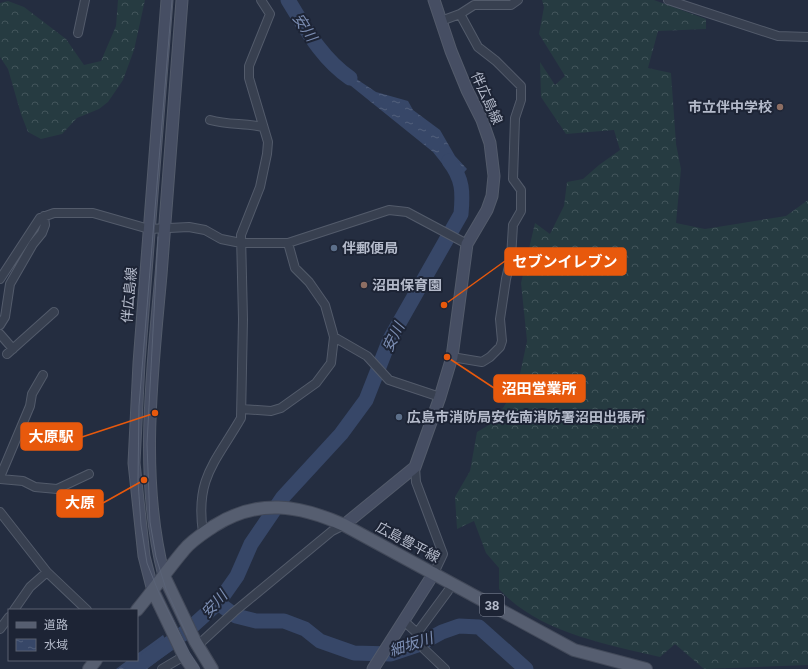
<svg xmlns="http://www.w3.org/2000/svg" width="808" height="669" font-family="Helvetica,'Noto Sans JP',sans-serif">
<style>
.forest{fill:url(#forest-crowns)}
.water{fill:url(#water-ripples)}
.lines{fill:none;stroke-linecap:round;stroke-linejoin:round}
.river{stroke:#374768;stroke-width:15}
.street-casing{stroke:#535b6b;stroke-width:10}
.secondary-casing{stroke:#535b6b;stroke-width:13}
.primary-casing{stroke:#424959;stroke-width:14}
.street{stroke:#384050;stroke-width:8}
.secondary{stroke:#464e63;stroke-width:11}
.primary{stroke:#565e70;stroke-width:12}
.tram{stroke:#5a6377;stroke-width:1}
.education-dot{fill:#8d6e63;stroke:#1d2435;stroke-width:1.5}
.service-dot{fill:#5c6f8a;stroke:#1d2435;stroke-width:1.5}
.labels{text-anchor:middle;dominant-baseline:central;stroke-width:4;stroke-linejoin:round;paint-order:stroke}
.shield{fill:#1d2435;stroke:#878e9e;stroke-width:1}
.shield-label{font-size:13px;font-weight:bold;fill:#b5bbcb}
.street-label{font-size:14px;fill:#b5bbcb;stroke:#1d2435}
.poi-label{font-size:14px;font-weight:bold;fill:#b5bbcb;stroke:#1d2435;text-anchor:start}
.water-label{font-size:15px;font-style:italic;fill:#7c8eb3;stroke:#1d2435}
.leader{fill:none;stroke:#e8590c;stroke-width:1.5}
.callout-dot{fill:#e8590c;stroke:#1d2435;stroke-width:1.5}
.callout{fill:#e8590c;stroke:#e8590c;stroke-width:1.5}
.callout-label{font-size:15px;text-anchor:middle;font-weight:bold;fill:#fff}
</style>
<defs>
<pattern id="forest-crowns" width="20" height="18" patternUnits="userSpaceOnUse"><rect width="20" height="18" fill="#263b41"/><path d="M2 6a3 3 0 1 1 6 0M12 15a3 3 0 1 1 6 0" fill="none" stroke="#43555b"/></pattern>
<pattern id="water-ripples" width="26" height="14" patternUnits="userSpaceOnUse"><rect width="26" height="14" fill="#374768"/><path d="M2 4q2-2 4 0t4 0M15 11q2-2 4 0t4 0" fill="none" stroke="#52607c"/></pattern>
</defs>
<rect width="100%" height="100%" fill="#242d40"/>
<path class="forest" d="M118,0H145L134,50L123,80L108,102L99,109L77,118L62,134L41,139L28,132L21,114L8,69L0,57V3L8,1L24,7L66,39L84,65L101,61L116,26Z
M542,0H654L706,19V29L658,31L648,68L671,73L676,144L681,169L676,223L705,229L786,216L808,200V665L704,669L675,644L660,657C605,644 538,632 499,589V568L486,553L474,521L457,529L455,497L470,471L477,432L494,422L508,400L520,374L527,341L521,283L535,223L550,234L564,206L567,182L583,179L599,165L620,150L614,130L566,134L541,97L540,62L555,85L565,76L539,34L544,7Z"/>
<path class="water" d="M336,63L349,74L376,92L408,101L413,110L440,130L455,156L467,169L456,181L433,152L330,69Z
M163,635L171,651L147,669H116L128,660H137V654Z"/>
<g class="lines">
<path class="river" d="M288,0C306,29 321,58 350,78
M218,603L236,616L256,621H284L305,629L320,641L354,653L391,654L418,645L442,632L459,626L479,627L526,669
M133,669L187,631L218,603L237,576L251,544L283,497L341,434L366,400L390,339L461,214C463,192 463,179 449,161"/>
<defs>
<path id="street" d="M668,0L778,36L808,37
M441,21L460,14L474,5H511L518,0
M78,33L85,0
M210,120C228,125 245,123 263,127
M0,279L40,218L54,213H93L149,229L189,227L205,230L221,239L241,243H288L389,210L407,212L467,244
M0,325L5,317L10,284L33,244L42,233L45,225L44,216
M0,334L13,349
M334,337L367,356L389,380L440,397
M7,354L54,312
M452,357L482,362L490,357L500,347L502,341L500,319L506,279L511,258L513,225L521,211V190L513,179L515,118L521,100V86L496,61L478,47L460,14
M242,409L271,411L281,408L316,383L331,363L334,337L325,305L309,282L295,268L288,243
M415,467L416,482L443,554L434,573
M0,477L30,406L32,394L43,375
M0,479L23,481L35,487L57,489L89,474
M0,512L47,572L87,610
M203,533C195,478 215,463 241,418L243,319L241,235L260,187L267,154L268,142L249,78V66L270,14L261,0
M14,610L30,587L47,572
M404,621L417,633
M0,629L9,617
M197,646L234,612L332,531L344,525
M162,669L184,656
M445,669L424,649L417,633L448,591"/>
<path id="secondary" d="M344,525L415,467L440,397L452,357L467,244L487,210L492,196L494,176L490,143L482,120L467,90L451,51L434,0
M164,576C139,478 152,374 161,275C168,183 175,92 182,0
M153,591L144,556L134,463L139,363L167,0
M373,669L434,573"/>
<path id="primary" d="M164,576L195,641L212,669
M153,591L184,656L193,669
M137,610C153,591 167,570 184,550C192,540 204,533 214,526C258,498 299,505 344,525L574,650L646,669
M89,669L96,660"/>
</defs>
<use href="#street" class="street-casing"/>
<use href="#secondary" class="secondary-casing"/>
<use href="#primary" class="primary-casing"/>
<use href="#street" class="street"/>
<use href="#secondary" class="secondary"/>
<use href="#primary" class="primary"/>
<path class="tram" d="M172,0L139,406L138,481L141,525L147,563L159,593L189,652L200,669
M158,237L147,444L150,522L156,557L166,589L187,635"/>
</g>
<g class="education-dot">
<circle cx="780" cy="107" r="4"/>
<circle cx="364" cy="285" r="4"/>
</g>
<g class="service-dot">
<circle cx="334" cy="248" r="4"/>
<circle cx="399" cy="417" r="4"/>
</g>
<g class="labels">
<rect class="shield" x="480" y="594" width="24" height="22" rx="3"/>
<g class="shield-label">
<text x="492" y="605">38</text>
</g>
<g class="street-label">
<text transform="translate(487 98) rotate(66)">伴広島線</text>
<text transform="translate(129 295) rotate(-85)">伴広島線</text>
<text transform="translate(408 542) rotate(28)">広島豊平線</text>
</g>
<g class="poi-label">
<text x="772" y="107" text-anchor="end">市立伴中学校</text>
<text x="342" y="248">伴郵便局</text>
<text x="372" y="285">沼田保育園</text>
<text x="407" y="417">広島市消防局安佐南消防署沼田出張所</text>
</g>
<g class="water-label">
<text transform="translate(305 27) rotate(57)">安川</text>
<text transform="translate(393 337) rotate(-64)">安川</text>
<text transform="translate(214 604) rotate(-48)">安川</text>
<text transform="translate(411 644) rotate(-18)">細坂川</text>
</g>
</g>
<path class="leader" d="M444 305L505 261M447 357L494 388M155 413L82 437M144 480L103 503"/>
<g class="callout-dot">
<circle cx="444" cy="305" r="4"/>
<circle cx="447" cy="357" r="4"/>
<circle cx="155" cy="413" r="4"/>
<circle cx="144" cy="480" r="4"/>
</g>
<g class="callout">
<rect x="505" y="248" width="121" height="27" rx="4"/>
<rect x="494" y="375" width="91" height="27" rx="4"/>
<rect x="21" y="423" width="61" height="27" rx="4"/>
<rect x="57" y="490" width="46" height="27" rx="4"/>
</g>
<g class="callout-label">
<text x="565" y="267">セブンイレブン</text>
<text x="539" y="394">沼田営業所</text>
<text x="51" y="442">大原駅</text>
<text x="80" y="508">大原</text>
</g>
<rect x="8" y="609" width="130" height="52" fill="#1d2435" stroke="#5a6071"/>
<rect x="16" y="622" width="20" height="6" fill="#565e70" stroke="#5a6071"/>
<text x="44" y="629" font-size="12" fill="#b5bbcb">道路</text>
<rect x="16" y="639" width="20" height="12" fill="url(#water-ripples)" stroke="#5a6071"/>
<text x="44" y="649" font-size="12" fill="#b5bbcb">水域</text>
</svg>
